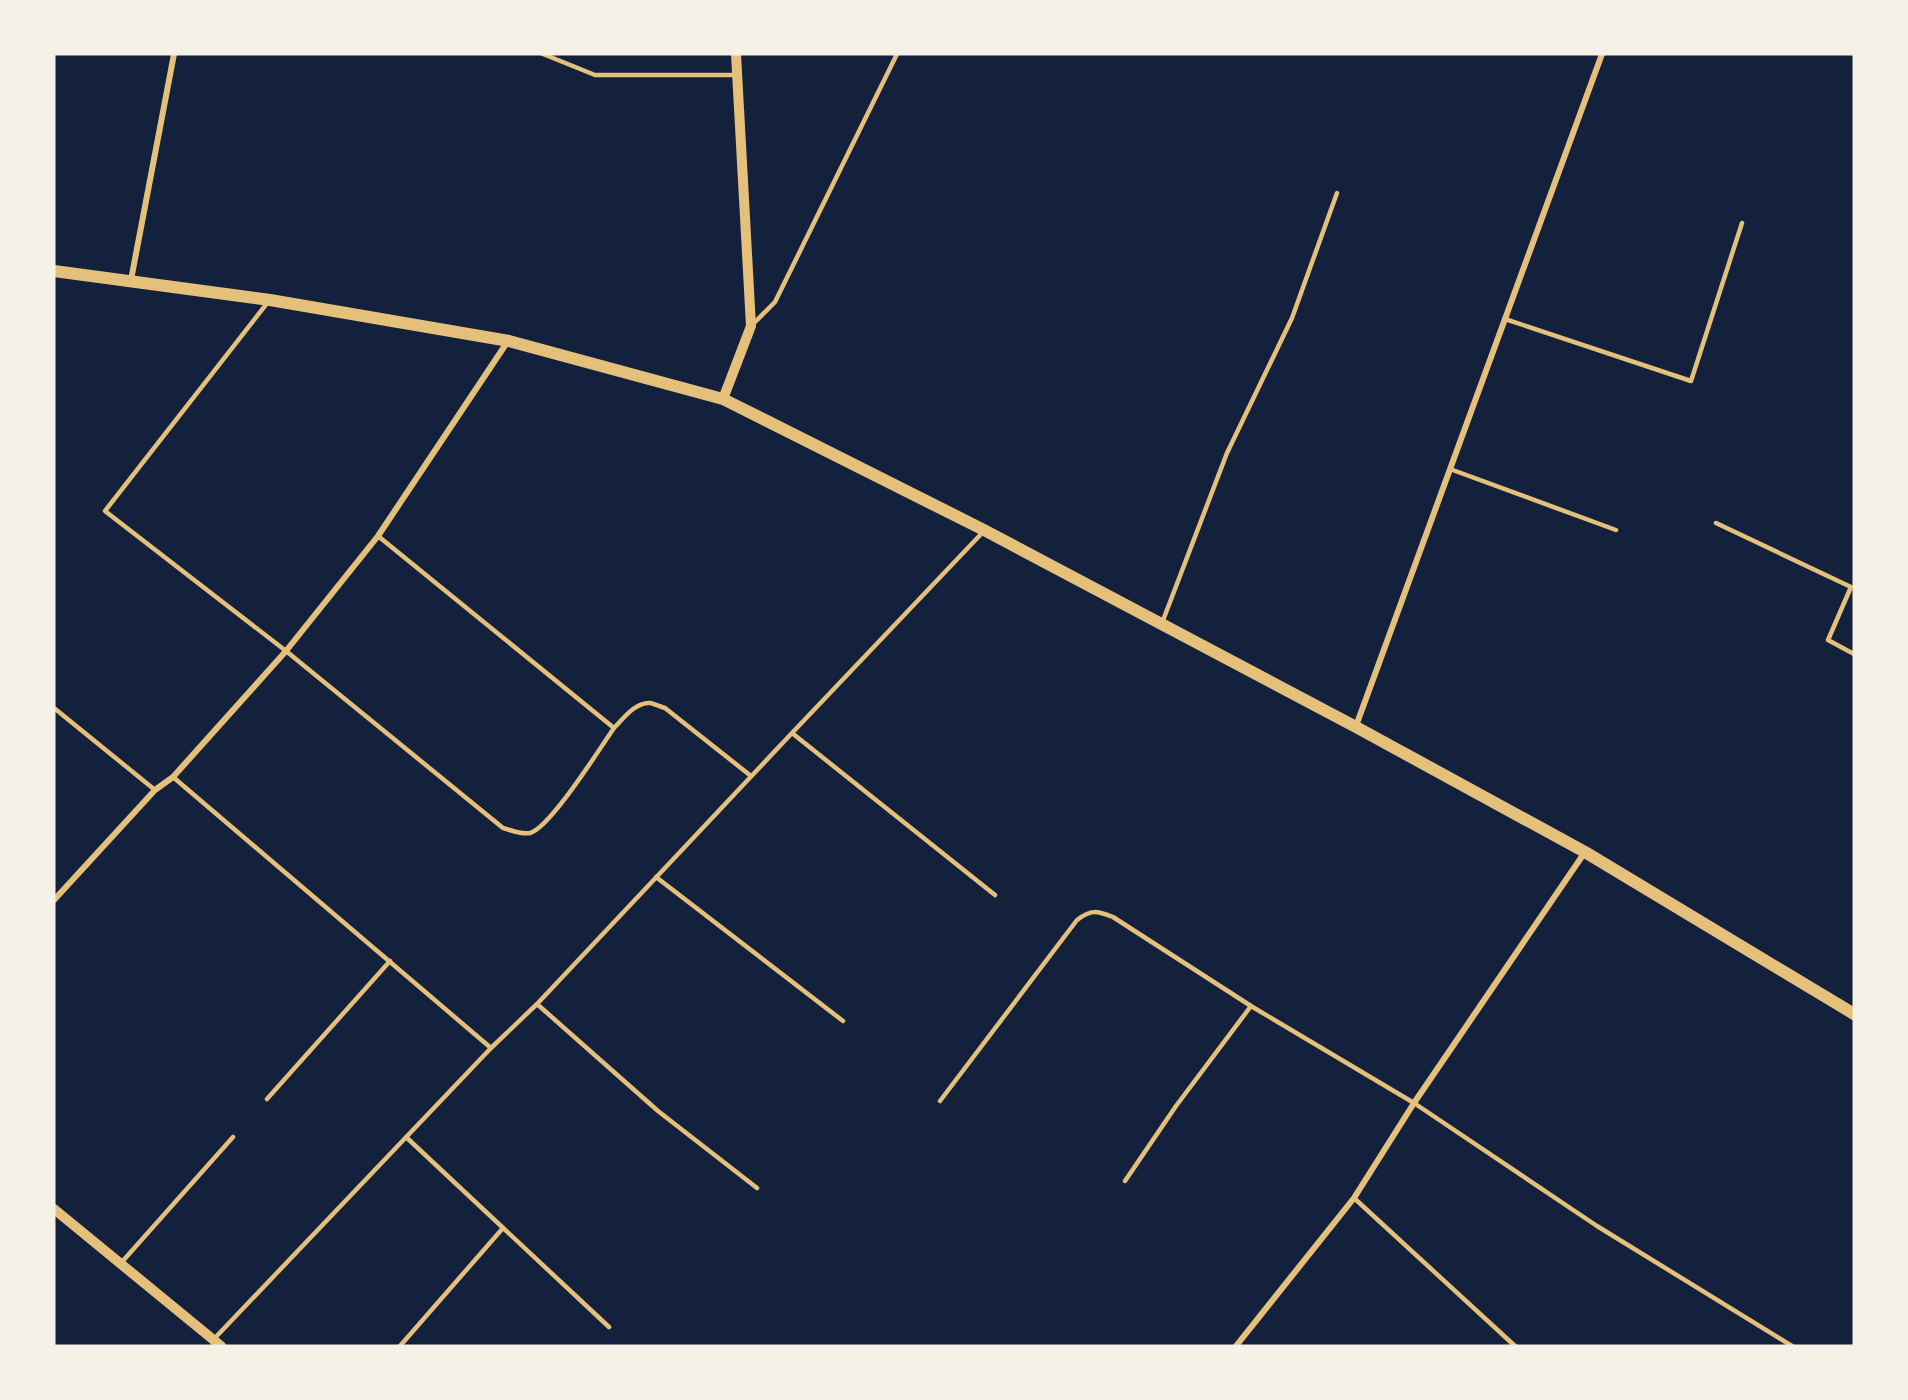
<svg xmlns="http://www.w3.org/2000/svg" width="1908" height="1400" font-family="'DM Sans',sans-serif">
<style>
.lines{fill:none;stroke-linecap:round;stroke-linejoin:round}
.service{stroke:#e5c07b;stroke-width:4.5}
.minor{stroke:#e5c07b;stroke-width:6}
.tertiary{stroke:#e5c07b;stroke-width:10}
.secondary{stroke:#e5c07b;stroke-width:12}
</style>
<rect width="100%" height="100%" fill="#14213d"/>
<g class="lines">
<path class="service" d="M543,54L595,75H737
M268,302L105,511L286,651L503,828C511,830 521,835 530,833C550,828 600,748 614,728
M1505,319L1691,381L1742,223
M753,324L775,302L897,54
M1450,469L1616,530
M1716,523L1851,587L1828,640L1854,654
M378,536L614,728C623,719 635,702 650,703C655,704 661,707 665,708L751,776
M1162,623L1227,453L1292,318L1337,193
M54,708L155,790
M792,733L995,895
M173,777L491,1048
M656,877L843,1021
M537,1004L658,1111L757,1188
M267,1099L390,961
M940,1101L1077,920C1091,909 1097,911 1113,917L1251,1006L1414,1103L1597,1226L1792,1346
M406,1137L609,1327
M1125,1181L1176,1106L1251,1006
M1354,1198L1515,1346
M121,1263L233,1137
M213,1340L491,1048L537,1004L792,733L983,532
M400,1346L503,1228"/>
<path class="minor" d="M131,280L174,54
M1356,726L1602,54
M54,900L155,790L173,777L286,651L378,536L508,341
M1236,1346L1354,1198L1414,1103L1585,852"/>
<path class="tertiary" d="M723,399L751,326L736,54
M54,1209L221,1346"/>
<path class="secondary" d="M54,271L270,300L509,341L723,399L984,530L1356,727L1585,852L1854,1014"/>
</g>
<rect width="1908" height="1400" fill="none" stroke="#f6f1e7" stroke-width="111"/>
</svg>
